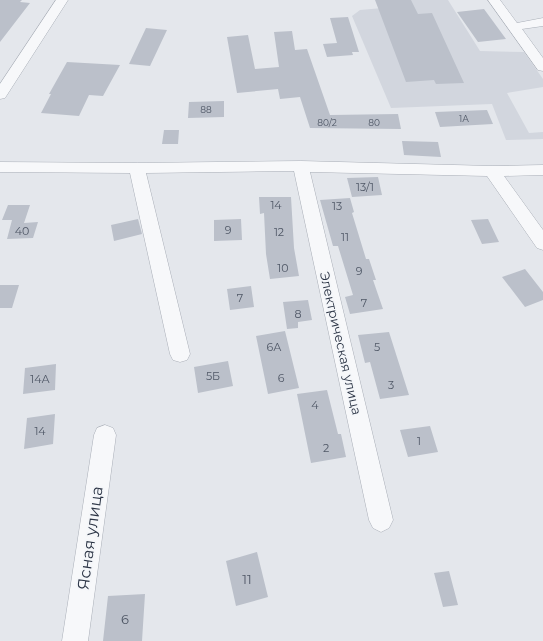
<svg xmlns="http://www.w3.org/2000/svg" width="543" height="641" font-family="Montserrat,sans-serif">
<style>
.built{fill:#d2d6de}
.building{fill:#bbc0ca}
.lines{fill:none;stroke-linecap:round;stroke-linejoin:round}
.minor-casing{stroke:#a9aeb7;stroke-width:1}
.minor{fill:#f7f8fa;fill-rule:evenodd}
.labels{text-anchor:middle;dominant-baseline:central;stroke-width:3.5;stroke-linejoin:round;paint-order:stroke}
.far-number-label{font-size:9px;fill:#4f5766}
.number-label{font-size:11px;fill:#4f5766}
.street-label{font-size:13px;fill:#2b3445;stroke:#f4f6f9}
.near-number-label{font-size:13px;fill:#4f5766}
.near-street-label{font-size:16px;fill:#2b3445;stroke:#f4f6f9}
</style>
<rect width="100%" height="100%" fill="#e4e7ec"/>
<path class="built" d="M391,0H448L480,51L524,52L543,79V87L507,93L529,133L543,132V139L506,140L492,104L391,108L352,16L360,10L394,7Z"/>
<path class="building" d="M0,0H22L20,2L30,3L0,42Z
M375,0H411L418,14L432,13L464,83L436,84L434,80L406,82Z
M484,9L506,39L478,42L457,12Z
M348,17L359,52H352L353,55L327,57L323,44L337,43L330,18Z
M146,28L167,30L150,66L129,64Z
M292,31L295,50L307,49L330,115L398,114L401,129L310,128L300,97L280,99L278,89L237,93L227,37L248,35L255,69L279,67L274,32Z
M67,62L120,65L103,96L89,95L79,116L41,113L51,94H49Z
M224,101V117L188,118L189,102Z
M487,110L493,124L440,127L435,112Z
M164,130H179L178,144H162Z
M402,141L438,142L441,157L404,155Z
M378,177L382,195L352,197L347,178Z
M259,197H291L294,248L299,276L270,279L266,254L264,213L260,214Z
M350,198L354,212L352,213L366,259H369L376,280H373L383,309L350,314L345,297L353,295L338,246H333L320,200Z
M8,205H30L24,223L38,222L33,238L7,239L12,220H2Z
M138,219L142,234L114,241L111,225Z
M241,219L242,240L214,241V220Z
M488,219L499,242L482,244L471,220Z
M525,269L543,292V300L525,307L502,277Z
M0,285H19L12,308H0Z
M251,286L254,307L230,310L227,289Z
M308,300L312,320L298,322V328L287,329L283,302Z
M285,331L299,388L268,394L256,336Z
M389,332L409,395L380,399L370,362L365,363L358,335Z
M228,361L233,386L198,393L194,367Z
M56,364L55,390L23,394L25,368Z
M327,390L338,434H341L346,457L311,463L297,394Z
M55,414L53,444L24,449L27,418Z
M430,426L438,452L408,457L400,430Z
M257,552L268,597L236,606L226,561Z
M449,571L458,605L443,607L434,573Z
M145,594L142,641H103L108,596Z"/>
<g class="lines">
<defs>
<path id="minor" d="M56,0H68L5,98L0,99V84Z
M488,0H500L517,23L543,18V26L522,29L543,58V71L538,70Z
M301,161L492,166L543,165V175L504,176L543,230V250L537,248L487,176L310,172L393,520L389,528L381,532L373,528L369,520L294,171L146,173L190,354L187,360L180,362L173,360L170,354L130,173L0,172V162L137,163Z
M105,425L113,428L116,435L88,641H62L94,435L97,428Z"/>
</defs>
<use href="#minor" class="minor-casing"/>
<use href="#minor" class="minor"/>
</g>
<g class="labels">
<g class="far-number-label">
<text x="206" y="109">88</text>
<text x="464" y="118">1А</text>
<text x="327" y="122">80/2</text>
<text x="374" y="122">80</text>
</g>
<g class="number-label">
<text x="365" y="187">13/1</text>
<text x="276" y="205">14</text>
<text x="337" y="206">13</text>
<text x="228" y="230">9</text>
<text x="22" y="231">40</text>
<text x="279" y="232">12</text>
<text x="345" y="237">11</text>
<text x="283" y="268">10</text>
<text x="359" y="271">9</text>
<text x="240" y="298">7</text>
<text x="364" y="303">7</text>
<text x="298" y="314">8</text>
<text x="274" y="347">6А</text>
<text x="377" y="347">5</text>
<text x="213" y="376">5Б</text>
<text x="281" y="378">6</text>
<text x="40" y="379">14А</text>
<text x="391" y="385">3</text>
<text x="315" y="405">4</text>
<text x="40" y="431">14</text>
<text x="419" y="441">1</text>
<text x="326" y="448">2</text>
</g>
<g class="street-label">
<text transform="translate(341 343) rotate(77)">Электрическая улица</text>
</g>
<g class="near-number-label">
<text x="247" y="579">11</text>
<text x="125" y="619">6</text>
</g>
<g class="near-street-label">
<text transform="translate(90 538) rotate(-82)">Ясная улица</text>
</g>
</g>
</svg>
